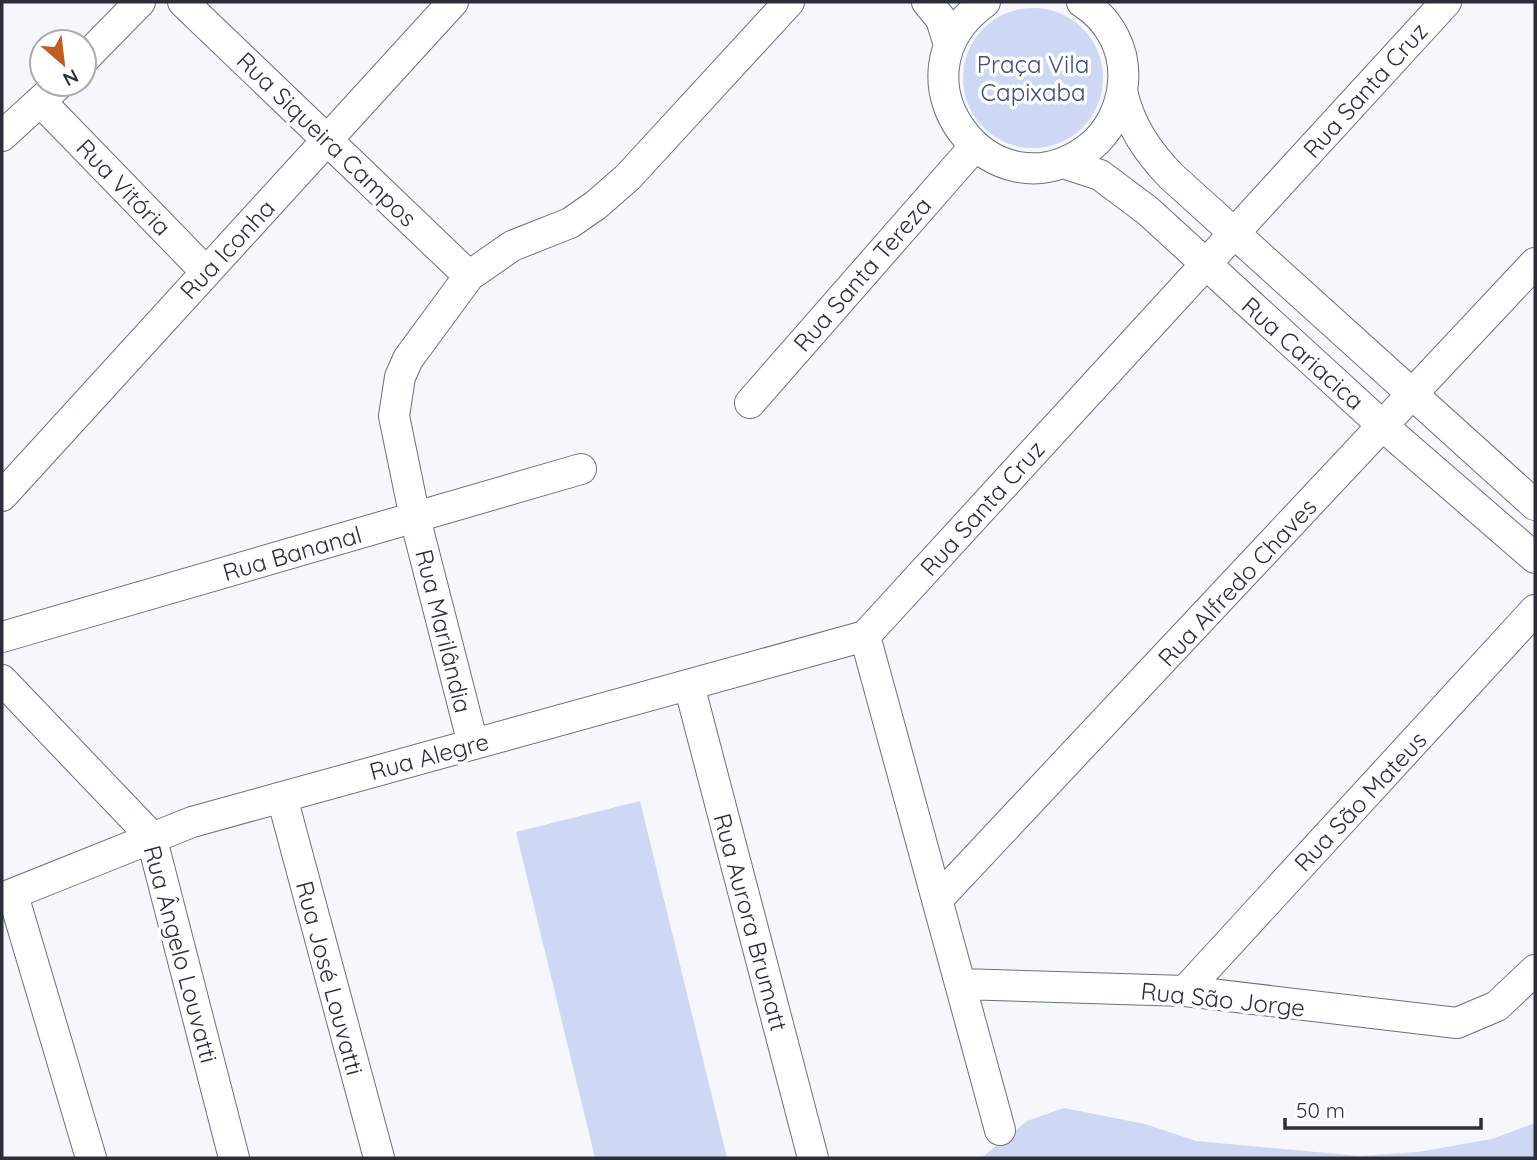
<svg xmlns="http://www.w3.org/2000/svg" width="1537" height="1160" font-family="Quicksand,sans-serif">
<style>
.green{fill:#ced8f5}
.lines{fill:none;stroke-linecap:round;stroke-linejoin:round}
.minor-casing{stroke:#697086;stroke-width:32}
.minor{stroke:#fff;stroke-width:30}
.labels{text-anchor:middle;dominant-baseline:central;stroke-width:7;stroke-linejoin:round;paint-order:stroke}
.park-label{font-size:24px;fill:#3f4d78;stroke:#fff}
.street-label{font-size:24px;fill:#2b2e38;stroke:#fff}
</style>
<rect width="100%" height="100%" fill="#f5f7fc"/>
<path class="green" d="M963 78a70 70 0 1 1 140 0a70 70 0 1 1-140 0Z
M640,801L727,1158H595L516,832Z
M1064,1108L1145,1124L1196,1141L1359,1156L1418,1152L1492,1139L1535,1123V1158H981L1027,1121Z"/>
<g class="lines">
<defs>
<path id="minor" d="M183,2L469,276
M927,2L941,19L949,45
M985,2C881,77 993,223 1090,147C1109,132 1121,108 1123,83C1126,50 1110,20 1082,2
M84,59L140,2
M1122,91C1130,126 1147,151 1171,176L1535,505
M41,102L206,272
M2,136L59,84
M1063,163L1100,175L1148,211L1384,427L1535,558
M750,403L975,146
M2,496L453,2
M865,636L1446,2
M865,636L1000,1130
M2,637L581,469
M2,680L151,836L234,1158
M689,685L813,1158
M473,744L415,518L394,416L400,377L408,359L469,276L512,246L570,223L596,205L628,177L789,2
M282,797L379,1158
M13,895L91,1158
M2,898L192,822L865,636
M937,900L1535,263
M960,984L1185,991L1457,1023L1497,1006L1535,970
M1185,991L1535,610"/>
</defs>
<use href="#minor" class="minor-casing"/>
<use href="#minor" class="minor"/>
</g>
<g class="labels">
<g class="park-label">
<text x="1033" y="64">Praça Vila<tspan x="1033" dy="28">Capixaba</tspan></text>
</g>
<g class="street-label">
<text transform="translate(1365 90) rotate(-48)">Rua Santa Cruz</text>
<text transform="translate(327 139) rotate(44)">Rua Siqueira Campos</text>
<text transform="translate(124 187) rotate(46)">Rua Vitória</text>
<text transform="translate(227 249) rotate(-47)">Rua Iconha</text>
<text transform="translate(862 274) rotate(-49)">Rua Santa Tereza</text>
<text transform="translate(1303 353) rotate(42)">Rua Cariacica</text>
<text transform="translate(982 508) rotate(-48)">Rua Santa Cruz</text>
<text transform="translate(292 553) rotate(-16)">Rua Bananal</text>
<text transform="translate(1237 582) rotate(-47)">Rua Alfredo Chaves</text>
<text transform="translate(444 631) rotate(76)">Rua Marilândia</text>
<text transform="translate(429 756) rotate(-15)">Rua Alegre</text>
<text transform="translate(1360 801) rotate(-47)">Rua São Mateus</text>
<text transform="translate(751 922) rotate(75)">Rua Aurora Brumatt</text>
<text transform="translate(181 954) rotate(75)">Rua Ângelo Louvatti</text>
<text transform="translate(330 978) rotate(75)">Rua José Louvatti</text>
<text transform="translate(1223 999) rotate(6)">Rua São Jorge</text>
</g>
</g>
<rect width="1537" height="1160" fill="none" stroke="#2b2e38" stroke-width="7"/>
<g transform="translate(63 63) rotate(152)"><circle r="33" fill="#ffffff" stroke="#aaabaf" stroke-width="2"/>
<path d="M0-5L12 26L0 18L-12 26Z" fill="#c05e21"/>
<text y="-10" font-size="19" font-weight="bold" text-anchor="middle" fill="#2b2e38">N</text>
</g>
<path d="M1285 1118v10h196v-10" fill="none" stroke="#2b2e38" stroke-width="3.5"/>
<text x="1296" y="1118" font-size="21" fill="#2b2e38" stroke="#ffffff" stroke-width="5" paint-order="stroke">50 m</text>
</svg>
